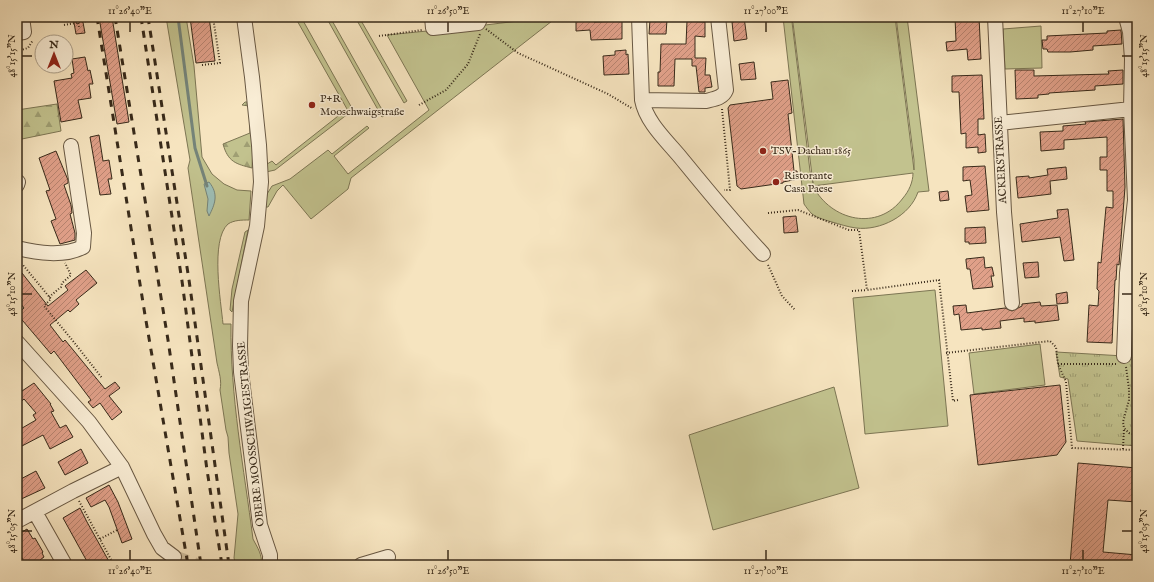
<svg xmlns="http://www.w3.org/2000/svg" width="1154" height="582" font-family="'IM FELL English',serif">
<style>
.grass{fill:#c2c28e;stroke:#7d7654;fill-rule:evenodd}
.forest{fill:url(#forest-firs);stroke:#7d7654}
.park{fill:url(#park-tufts);stroke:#7d7654}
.water{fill:#9dbeb6;stroke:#758378}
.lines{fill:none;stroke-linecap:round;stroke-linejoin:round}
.stream{stroke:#758378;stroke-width:3}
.building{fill:url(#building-hatch);stroke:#382a1a}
.minor-tunnel{stroke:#d0bf9e;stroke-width:14;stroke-dasharray:14 7;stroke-linecap:butt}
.minor-casing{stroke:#685843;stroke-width:16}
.path{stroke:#382a1a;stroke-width:2;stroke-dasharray:1 2;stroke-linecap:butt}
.minor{stroke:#f9edd5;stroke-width:14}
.rail{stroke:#382a1a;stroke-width:3;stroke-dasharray:7 7;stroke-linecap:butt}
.ticks{fill:none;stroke:#382a1a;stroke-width:1.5}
.poi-dot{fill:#8f2418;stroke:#f9edd5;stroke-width:1.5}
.labels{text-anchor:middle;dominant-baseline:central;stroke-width:3;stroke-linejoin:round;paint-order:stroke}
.poi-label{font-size:11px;fill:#382a1a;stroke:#f9edd5;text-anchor:start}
.street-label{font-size:11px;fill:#382a1a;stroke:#f9edd5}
.neatline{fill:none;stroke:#382a1a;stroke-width:1.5}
.ticks-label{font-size:10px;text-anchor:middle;fill:#382a1a}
</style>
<defs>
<pattern id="forest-firs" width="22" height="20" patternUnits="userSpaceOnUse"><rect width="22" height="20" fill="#c2c28e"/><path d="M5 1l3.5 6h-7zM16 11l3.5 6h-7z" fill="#9f9e73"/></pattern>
<pattern id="park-tufts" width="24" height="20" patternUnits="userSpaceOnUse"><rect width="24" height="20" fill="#c2c28e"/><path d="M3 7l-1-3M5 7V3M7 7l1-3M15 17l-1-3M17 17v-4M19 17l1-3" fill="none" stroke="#9f9e73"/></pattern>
<pattern id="building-hatch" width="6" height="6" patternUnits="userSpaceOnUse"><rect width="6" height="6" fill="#e0a089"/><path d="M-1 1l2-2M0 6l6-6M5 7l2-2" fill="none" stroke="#b7836f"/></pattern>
</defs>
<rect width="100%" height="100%" fill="#f6e4bf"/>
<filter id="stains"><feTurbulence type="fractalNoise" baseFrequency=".005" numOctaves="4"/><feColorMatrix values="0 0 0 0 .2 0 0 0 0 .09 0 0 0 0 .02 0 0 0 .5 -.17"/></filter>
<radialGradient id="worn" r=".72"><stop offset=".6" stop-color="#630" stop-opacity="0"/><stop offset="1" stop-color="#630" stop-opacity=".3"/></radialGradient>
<path class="grass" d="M166,17H186L194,66L202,157L212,174L224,184L237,190L251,191L249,220C242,220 234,220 228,224C210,240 221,302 223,324H231C230,395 244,469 253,539C257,547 263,555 261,565H236L234,558L238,514L229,453L228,437L226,430L220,390C222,381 219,372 217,363L188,168L190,160Z
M295,17H301L353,110L275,170L266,172L264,166L272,161L276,165L347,109Z
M326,17H330L385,115L382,117Z
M355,17H359L407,101L404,103Z
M551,17L552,21L351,178L348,189L311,219L283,185L277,191L268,207H265L267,194L272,186L290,179L328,150L332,154L367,126L369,128L334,156L348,174L429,110L387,35L477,26Z
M783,17H792L793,20L813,17H895L914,170V160L896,17H907L929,191L918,192C910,216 880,231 856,228C848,227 839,224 832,222C825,220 817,218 812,214C809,211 806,207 804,204ZM792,22L793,23L813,183L810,171ZM913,173C913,182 909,191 903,198C878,232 831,221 813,186Z
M1041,26L1042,68L1005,69L1003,29Z
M248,230L232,312L230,310L232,289L245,232Z
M935,290L948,426L865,434L853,298Z
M1040,344L1045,385L974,394L969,353Z
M834,387L859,488L713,530L689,435Z"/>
<path class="forest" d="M245,102H248L252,106L255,141L253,148L252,168C236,164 228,162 223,144L250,133L249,106L242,105Z
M57,104L61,131L17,140V110Z"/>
<path class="park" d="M1056,352L1124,356L1137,359V446L1077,441L1068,379L1060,377Z"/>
<path class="water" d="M209,182C219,194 215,204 209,216L207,211L208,199L204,184Z"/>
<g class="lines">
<path class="stream" d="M178,17L195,148L207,186"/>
</g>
<path class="building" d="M73,17H82L85,33L76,34Z
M99,17H112L129,122L117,124Z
M190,17H209L215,61L196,63Z
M576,17H594V22L622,21V39L591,40L590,30L576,31Z
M736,17H744L747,39L734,41L732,22L737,21Z
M955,17H979L981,59L968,60L967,49L947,51L946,42L956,41Z
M650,20H667L666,34H649Z
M687,21L705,22V37L695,36V58H706L705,75H710L712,87L705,88V92H699L696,66H692V59H675L674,86H658V72H660L661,44H686Z
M1121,30L1122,44L1093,46V50L1070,52H1048L1047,49H1043L1042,40H1047V36L1107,33V31Z
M626,50V55L628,54L629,74L604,75L603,56L615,55V51Z
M85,57L88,71L90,70L93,84H89L91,98L78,100L82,118L61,122L54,81L72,78L71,74L74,73L72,59Z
M754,62L756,79L741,80L739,64Z
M1015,70H1034V76L1109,74L1108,71L1123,70V84L1095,86V90L1049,93V94L1038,95V98L1016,99Z
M982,75L984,119H978V135L985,134L986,152L978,153V147L966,148V133L961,134L959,92H952V76Z
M788,80L792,113L788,114L794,171H797L798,179L783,182V183L741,189L737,186L728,108L730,105L773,99L771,82Z
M1123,119L1125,187L1119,265L1117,264L1116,280H1115L1112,343L1087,342L1089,305L1098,306L1099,291L1097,289L1098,262L1101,263L1106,207L1113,208V191H1107V170H1100V157H1107V137L1064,140V149L1041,151L1040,132L1063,131V126L1086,124L1085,122Z
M99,135L103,161L109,160L112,179H108L111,194L100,195L90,137Z
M56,151L68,180V183L64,185L71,205L72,213L70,214L75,233V240L60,244L51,221L56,219L46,191L50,190L39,158Z
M985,166L989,210L967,212L965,196L972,195L970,180L963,181V167Z
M1066,167L1067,179L1050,181L1051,194L1018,198L1016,177L1029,176V178L1048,175L1047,169Z
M948,191L949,200L940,201L939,192Z
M1068,209L1074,260L1064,261L1060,237L1022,242L1020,224L1058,218L1057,210Z
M796,216L798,232L784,233L783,217Z
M985,227L986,243L969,244V242H965V228Z
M984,257L985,268L992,267L994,276H991L993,287L973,289L970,269H967L966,261V259Z
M1038,262L1039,277L1025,278L1023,263Z
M86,270L97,283L76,300L79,304L70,312L68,310L50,325L63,342L65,340L105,389L115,382L120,388L109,396L122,412L112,420L100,403L93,408L88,402L91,400L54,351L51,354L17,314L24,308L17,299V277L22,273L48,306L68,290L65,286Z
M1067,292L1068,303L1057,304L1056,294Z
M1040,302L1041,306L1057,305L1059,320L1035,323V321L1024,322V318L1000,321L1001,328L982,330V328L961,330L959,314L954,315L953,306L966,305L967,313L1005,308L1012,311L1022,306V304Z
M34,383L51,404H50L54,411L51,412L60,428L66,425L73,437L50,449L43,435L20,447L17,440V431L36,420L33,415L36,413L24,399L17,405V385L22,391Z
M1060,385L1066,442L1057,455L978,465L970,395Z
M81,449L88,463L65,475L58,462Z
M1078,463L1137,468V502L1108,500L1103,552L1137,555V565H1070Z
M36,471L45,488L17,501V481Z
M109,485L118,502L132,539L122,543L109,507L105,500L91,507L86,498Z
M80,508L87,522L111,565H89L63,518Z
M27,529L33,539L35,538L43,552L42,553L44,557L40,560L42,565H26L19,553L17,554V535Z"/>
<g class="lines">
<path class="minor-tunnel" d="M174,557L196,565"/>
<defs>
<path id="minor" d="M244,17L252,77L259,145L261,182L257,226L241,301L240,346L241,372L260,525L270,555V565
M432,17L433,28L478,23L481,17
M639,17L642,100C646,122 667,141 681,158C708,191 734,223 763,254
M995,17L1004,212L1012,303
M17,33L24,32L22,17
M642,100L706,101C714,99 723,98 726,90L718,17
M1000,123L1131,109
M17,185L18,182
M17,248C38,253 63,257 83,247L84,233L71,146
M17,342L89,422L122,467L154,534L162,548L174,557
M1124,356L1127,273L1135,200L1131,109L1132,59L1130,32L1126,17
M35,512L65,565
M17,521L73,491L122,467
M361,565L388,557"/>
</defs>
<use href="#minor" class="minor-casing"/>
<path class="path" d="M78,23L79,27
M64,25L88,21V17
M486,29L518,53L608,94L633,109
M379,36L422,30
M17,51L28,48L33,40
M202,65L220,63L213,17
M419,105L446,90L468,64L480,34
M722,109L730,190H724
M768,213L798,210L849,230H859L867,290L939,280L953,401L958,400
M17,263L20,267L23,265L51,299L44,306L73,341L102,378
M768,265L782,296L795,310
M852,291L867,290
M49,297L61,287L62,283L71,275L65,263
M946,353L1050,341L1056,347L1058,364L1066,382L1072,448L1137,450
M1058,364H1117
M1126,367L1129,389V400L1123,422L1124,428L1129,433L1137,435
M1123,449L1124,428
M79,501L114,565
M100,539L117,530"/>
<use href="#minor" class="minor"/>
<path class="rail" d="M97,17L145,315L188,565
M115,17L168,340L201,565
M141,17L182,281L207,470L222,565
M148,17L189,280L229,565"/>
</g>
<path class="ticks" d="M130,22V32M448,22V32M766,22V32M1083,22V32M22,56H32M1122,56H1132M22,294H32M1122,294H1132M22,531H32M1122,531H1132M130,550V560M448,550V560M766,550V560M1083,550V560"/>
<g class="poi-dot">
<circle cx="312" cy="105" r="4"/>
<circle cx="763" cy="151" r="4"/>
<circle cx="776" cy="182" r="4"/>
</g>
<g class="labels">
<g class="poi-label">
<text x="320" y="99">P+R<tspan x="320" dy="13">Mooschwaigstraße</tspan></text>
<text x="771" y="151">TSV-Dachau 1865</text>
<text x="784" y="176">Ristorante<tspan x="784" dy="13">Casa Paese</tspan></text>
</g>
<g class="street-label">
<text transform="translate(1001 160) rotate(-93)">ACKERSTRASSE</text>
<text transform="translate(251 434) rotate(-96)">OBERE MOOSSCHWAIGESTRASSE</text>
</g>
</g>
<rect width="1154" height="582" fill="none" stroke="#f6e4bf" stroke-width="44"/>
<g transform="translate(54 54)"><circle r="19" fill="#f9edd5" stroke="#ac9f8a"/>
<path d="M0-3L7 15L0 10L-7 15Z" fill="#8f2418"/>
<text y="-6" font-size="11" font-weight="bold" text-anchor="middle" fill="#382a1a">N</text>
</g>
<rect x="22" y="22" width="1110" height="538" class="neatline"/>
<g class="ticks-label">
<text x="130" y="14">11°26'40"E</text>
<text x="448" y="14">11°26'50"E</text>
<text x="766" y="14">11°27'00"E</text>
<text x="1083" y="14">11°27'10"E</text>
<text transform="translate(11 56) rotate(-90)" y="4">48°15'15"N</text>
<text transform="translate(1143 56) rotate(-90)" y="4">48°15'15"N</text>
<text transform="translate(11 294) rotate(-90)" y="4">48°15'10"N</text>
<text transform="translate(1143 294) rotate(-90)" y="4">48°15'10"N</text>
<text transform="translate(11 531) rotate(-90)" y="4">48°15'05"N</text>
<text transform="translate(1143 531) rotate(-90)" y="4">48°15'05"N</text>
<text x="130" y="574">11°26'40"E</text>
<text x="448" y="574">11°26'50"E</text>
<text x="766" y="574">11°27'00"E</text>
<text x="1083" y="574">11°27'10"E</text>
</g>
<rect width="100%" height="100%" filter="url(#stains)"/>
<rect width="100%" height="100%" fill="url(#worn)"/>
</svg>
